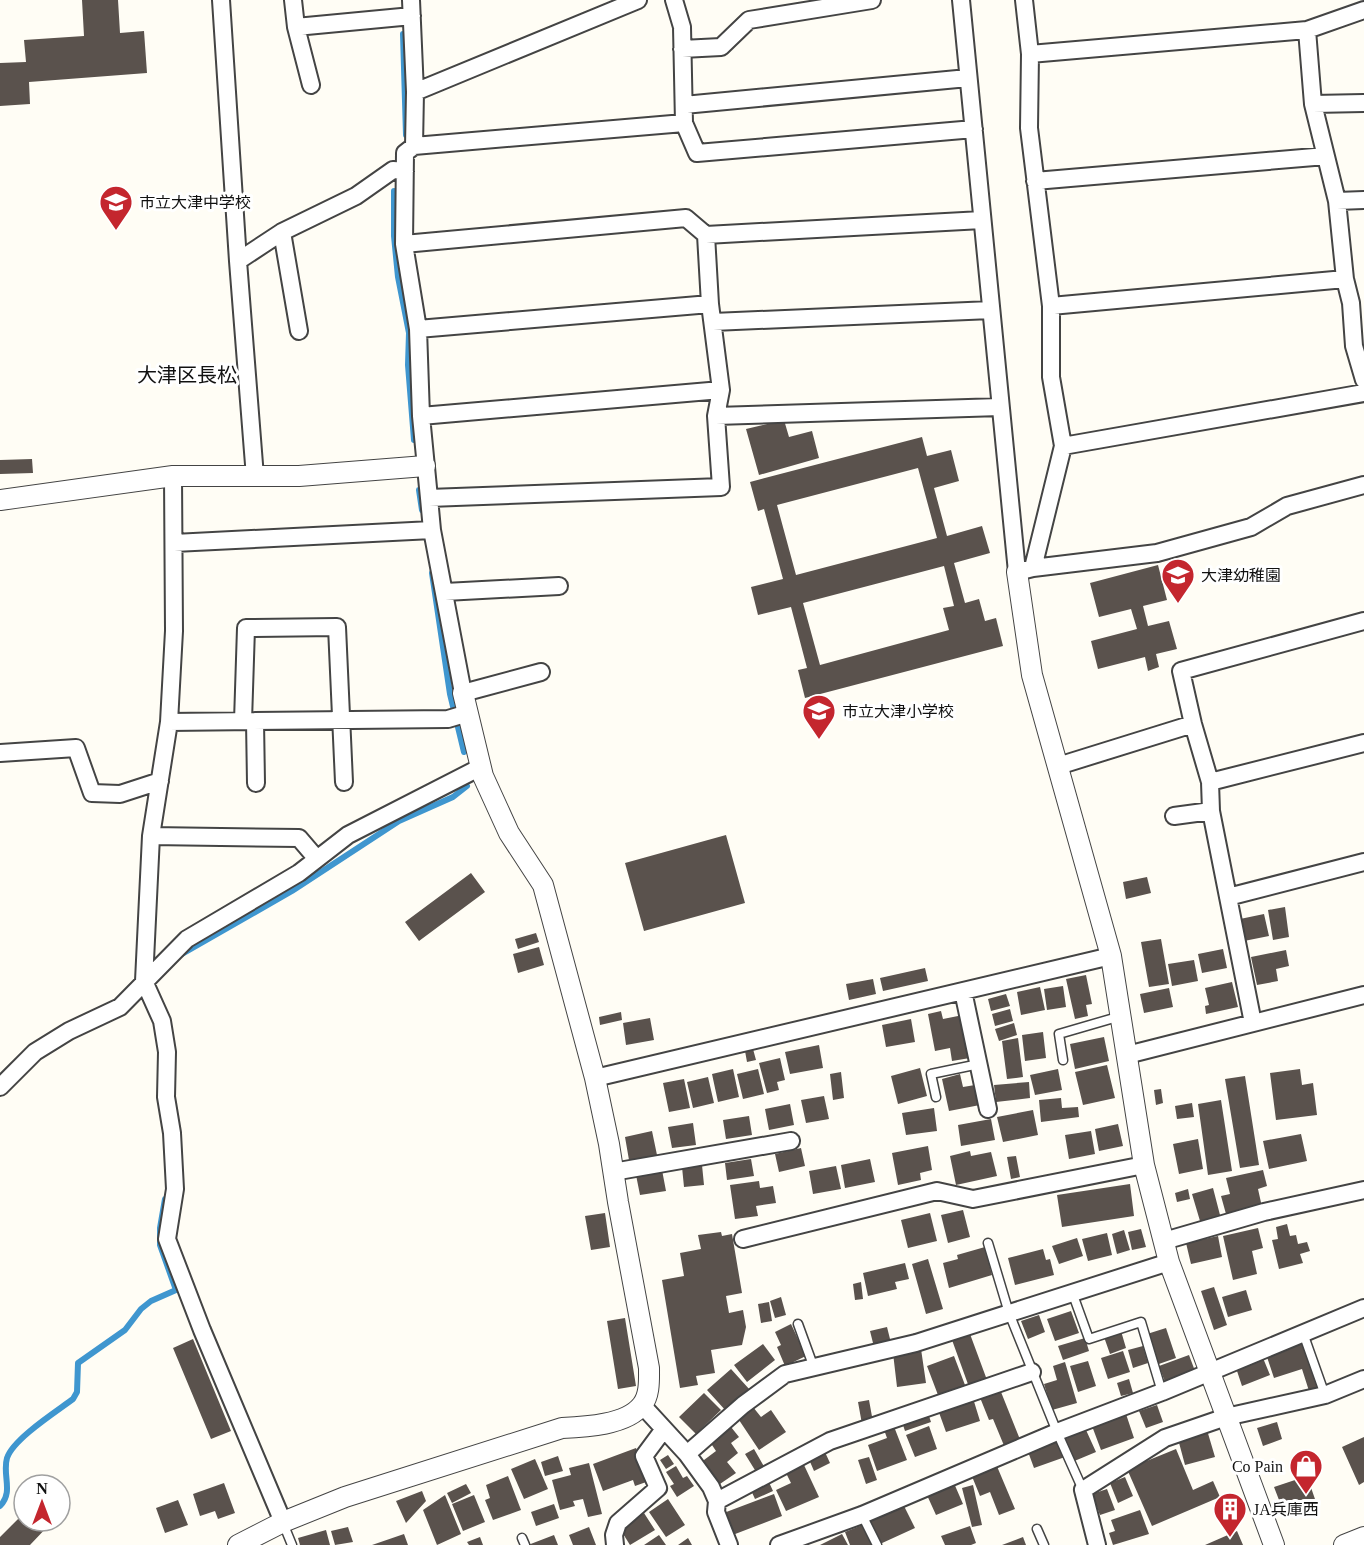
<svg xmlns="http://www.w3.org/2000/svg" width="1364" height="1545" font-family="'Times New Roman','Noto Sans JP',serif">
<style>
.lines{fill:none;stroke-linecap:round;stroke-linejoin:round}
.stream{stroke:#3f96cf;stroke-width:6}
.building{fill:#5a524d;fill-rule:evenodd}
.service-casing{stroke:#444;stroke-width:11}
.minor-casing{stroke:#444;stroke-width:20}
.tertiary-casing{stroke:#444;stroke-width:22}
.service{stroke:#fff;stroke-width:8}
.minor{stroke:#fff;stroke-width:16}
.tertiary{stroke:#fff;stroke-width:20}
.labels{text-anchor:middle;dominant-baseline:central;stroke-width:6;stroke-linejoin:round;paint-order:stroke}
.poi-label{font-size:16px;fill:#111;stroke:#fff;text-anchor:start}
.quarter-label{font-size:20px;fill:#111;stroke:#fff}
</style>
<rect width="100%" height="100%" fill="#fffdf5"/>
<g class="lines">
<path class="stream" d="M403,34L406,135
M394,191V236L398,277L409,333L408,365L414,440
M419,490L422,510
M432,573L450,694L464,752
M182,954L292,891L399,821L453,797L467,786
M0,1506C14,1492 2,1475 7,1458C13,1439 57,1411 73,1399L77,1392L78,1363L125,1330L141,1309L151,1301L176,1290L160,1245V1228L165,1199"/>
</g>
<path class="building" d="M82,0H118L120,33L144,31L147,73L29,82L30,104L0,106V63L26,62L24,40L84,36Z
M784,420L789,437L812,431L819,458L759,475L746,429Z
M922,437L927,456L951,450L959,481L934,488L947,536L982,526L990,553L954,563L965,603L979,599L985,621L996,618L1003,646L805,698L798,670L807,668L791,607L758,615L751,587L783,579L764,509L758,511L750,482ZM918,468L937,538L796,575L777,505ZM944,566L954,606L943,608L949,630L820,665L803,603Z
M32,459L33,473L0,474V460Z
M1158,565L1167,600L1143,606L1148,626L1169,621L1177,649L1156,654L1159,667L1148,671L1145,657L1098,669L1091,641L1137,629L1131,609L1099,617L1090,583Z
M726,835L745,903L644,931L625,863Z
M471,873L485,892L419,941L405,922Z
M1147,877L1151,893L1126,899L1123,882Z
M1285,907L1289,937L1273,940L1268,910Z
M1264,914L1269,936L1244,941L1240,919Z
M536,933L539,942L518,949L515,939Z
M1161,939L1169,984L1149,987L1141,942Z
M539,947L544,965L518,973L513,954Z
M1223,949L1227,968L1202,973L1198,954Z
M1286,950L1289,966L1276,969L1278,981L1257,985L1251,957Z
M1194,960L1198,981L1172,986L1168,964Z
M925,968L928,981L883,991L880,978Z
M1086,975L1092,1004L1086,1005L1088,1016L1075,1019L1066,979Z
M873,979L876,994L849,1000L846,984Z
M1232,982L1238,1007L1206,1014L1205,1006L1209,1005L1205,988Z
M1063,986L1066,1007L1047,1010L1044,989Z
M1040,987L1045,1010L1021,1015L1017,992Z
M1169,988L1173,1007L1144,1013L1140,994Z
M1006,994L1010,1006L991,1011L988,999Z
M1010,1009L1013,1021L995,1026L992,1014Z
M941,1011L943,1019L963,1015L970,1058L952,1061L950,1048L935,1051L928,1014Z
M621,1012L622,1020L600,1025L599,1017Z
M650,1018L654,1040L626,1045L623,1023Z
M911,1019L915,1042L886,1047L882,1025Z
M1014,1023L1017,1035L999,1041L995,1029Z
M1043,1032L1046,1058L1025,1061L1022,1035Z
M1104,1037L1109,1061L1075,1069L1070,1044Z
M1018,1038L1023,1077L1007,1079L1002,1041Z
M819,1045L823,1068L790,1074L785,1052Z
M753,1049L756,1060L747,1062L745,1051Z
M780,1058L785,1080L777,1082L779,1090L767,1093L759,1063Z
M1107,1065L1115,1098L1083,1105L1075,1072Z
M920,1068L927,1096L898,1104L891,1076Z
M733,1069L739,1097L718,1102L712,1074Z
M758,1069L764,1094L743,1099L737,1074Z
M1058,1069L1062,1090L1035,1095L1030,1075Z
M1300,1069L1302,1085L1313,1083L1317,1115L1276,1120L1270,1073Z
M841,1072L844,1098L833,1100L830,1074Z
M960,1074L963,1087L975,1085L980,1105L949,1111L942,1079Z
M1245,1076L1259,1165L1240,1168L1225,1079Z
M708,1077L714,1103L693,1108L687,1082Z
M684,1079L690,1108L669,1112L663,1083Z
M1029,1082L1030,1098L996,1102L994,1085Z
M1161,1089L1163,1103L1156,1105L1154,1090Z
M824,1096L829,1119L806,1123L801,1100Z
M1061,1098L1062,1108L1078,1107L1079,1117L1041,1122L1039,1100Z
M1221,1100L1232,1171L1208,1175L1198,1104Z
M1192,1103L1194,1117L1177,1119L1175,1106Z
M790,1104L794,1125L769,1130L765,1109Z
M934,1108L937,1131L906,1135L902,1113Z
M1033,1110L1038,1135L1003,1142L997,1117Z
M749,1116L752,1135L726,1139L723,1120Z
M991,1119L995,1140L961,1146L958,1125Z
M693,1123L696,1145L672,1148L668,1127Z
M1118,1124L1123,1146L1099,1151L1095,1129Z
M652,1131L657,1155L629,1160L625,1137Z
M1091,1131L1095,1154L1069,1159L1065,1135Z
M1301,1134L1307,1161L1269,1169L1263,1141Z
M1198,1139L1203,1169L1179,1174L1173,1144Z
M928,1146L932,1170L920,1173L921,1180L898,1185L892,1153Z
M801,1148L805,1166L779,1172L775,1154Z
M970,1151L971,1156L991,1152L997,1176L956,1185L950,1156Z
M1016,1156L1020,1177L1011,1179L1007,1157Z
M751,1159L754,1176L727,1180L725,1163Z
M870,1159L875,1182L845,1188L841,1165Z
M702,1165L704,1185L684,1187L682,1167Z
M836,1166L841,1189L813,1194L809,1171Z
M662,1170L666,1191L640,1195L636,1175Z
M1263,1170L1267,1186L1258,1189L1262,1207L1226,1214L1221,1196L1230,1194L1226,1178Z
M759,1181L760,1188L773,1186L776,1203L756,1206L758,1216L735,1219L730,1185Z
M1130,1184L1134,1216L1062,1227L1057,1195Z
M1213,1188L1220,1215L1200,1221L1192,1194Z
M1188,1189L1190,1199L1177,1202L1175,1193Z
M963,1210L970,1237L948,1243L941,1215Z
M605,1213L610,1247L591,1250L585,1216Z
M930,1213L937,1241L908,1248L901,1220Z
M1287,1224L1290,1236L1296,1235L1298,1244L1307,1242L1310,1251L1300,1254L1303,1263L1279,1269L1272,1240L1278,1239L1276,1227Z
M1258,1228L1263,1248L1252,1251L1257,1274L1233,1280L1223,1236Z
M1141,1229L1146,1247L1132,1250L1128,1232Z
M1124,1230L1130,1250L1117,1254L1112,1234Z
M721,1232L722,1236L732,1234L742,1293L726,1296L729,1313L743,1310L746,1327L742,1345L711,1350L715,1373L696,1376L698,1385L680,1388L662,1280L684,1276L680,1253L701,1249L698,1235Z
M1107,1233L1112,1255L1088,1261L1082,1239Z
M1218,1236L1222,1257L1191,1264L1186,1243Z
M1077,1238L1083,1256L1059,1264L1052,1246Z
M985,1247L992,1275L949,1288L943,1263L958,1259L957,1255Z
M1043,1249L1046,1260L1050,1259L1054,1275L1015,1285L1008,1258Z
M928,1259L943,1309L926,1314L912,1264Z
M905,1263L909,1279L895,1282L897,1289L868,1296L863,1273Z
M861,1282L863,1299L855,1300L853,1284Z
M1214,1287L1227,1325L1214,1330L1201,1291Z
M1246,1290L1252,1310L1228,1317L1222,1297Z
M781,1297L786,1315L775,1318L770,1301Z
M769,1302L772,1321L761,1323L758,1304Z
M1071,1311L1079,1333L1055,1341L1047,1319Z
M1039,1315L1045,1332L1028,1339L1021,1321Z
M625,1318L636,1386L618,1389L607,1321Z
M791,1324L806,1356L785,1366L777,1347L781,1345L775,1332Z
M887,1327L891,1343L874,1347L870,1331Z
M1166,1328L1176,1358L1156,1365L1147,1334Z
M1121,1331L1126,1348L1110,1354L1104,1337Z
M970,1334L987,1380L969,1387L952,1340Z
M1085,1338L1089,1351L1063,1360L1058,1346Z
M193,1339L231,1431L211,1439L173,1348Z
M1303,1342L1318,1388L1309,1391L1302,1369L1274,1378L1266,1354Z
M763,1344L775,1360L747,1382L734,1365Z
M1143,1346L1148,1363L1133,1368L1128,1350Z
M921,1349L926,1383L897,1387L893,1353Z
M1123,1351L1130,1372L1108,1379L1101,1358Z
M1189,1355L1195,1371L1165,1382L1159,1366Z
M954,1356L965,1385L938,1395L927,1366Z
M1263,1358L1270,1375L1242,1386L1236,1368Z
M1088,1361L1096,1386L1078,1392L1070,1366Z
M1065,1362L1077,1403L1052,1410L1044,1384L1057,1380L1053,1366Z
M731,1369L750,1390L726,1411L707,1390Z
M1129,1379L1133,1393L1121,1396L1117,1383Z
M999,1387L1021,1442L1005,1448L993,1419L989,1420L979,1395Z
M704,1393L721,1410L696,1434L679,1417Z
M972,1395L980,1421L946,1432L937,1407Z
M869,1400L873,1422L862,1424L858,1402Z
M1157,1405L1163,1422L1146,1428L1139,1411Z
M753,1407L761,1417L771,1410L786,1432L759,1450L737,1417Z
M927,1410L931,1422L905,1431L901,1419Z
M1126,1414L1134,1438L1101,1450L1092,1426Z
M1277,1422L1282,1439L1263,1446L1257,1428Z
M893,1424L907,1460L877,1471L868,1445L887,1438L883,1427Z
M929,1426L937,1449L915,1457L906,1435Z
M731,1427L739,1437L731,1443L738,1453L727,1462L736,1473L717,1486L700,1463L716,1451L710,1442Z
M1086,1430L1096,1452L1072,1462L1063,1440Z
M1207,1430L1215,1457L1185,1465L1178,1439Z
M1364,1437V1482L1359,1485L1342,1447Z
M1058,1438L1065,1457L1034,1468L1027,1449Z
M636,1448L649,1481L635,1486L633,1480L603,1491L593,1464Z
M754,1449L766,1470L758,1475L745,1454Z
M1176,1449L1193,1490L1213,1481L1220,1497L1152,1526L1127,1469Z
M824,1450L830,1463L814,1471L808,1457Z
M668,1455L674,1464L666,1469L660,1460Z
M558,1456L563,1471L545,1476L541,1462Z
M869,1457L877,1480L866,1484L858,1460Z
M535,1459L548,1489L524,1499L511,1469Z
M589,1463L602,1514L588,1517L583,1499L573,1501L575,1506L560,1510L552,1480L571,1475L569,1468Z
M996,1464L1015,1509L999,1515L990,1492L980,1496L971,1474Z
M804,1465L819,1497L786,1511L776,1490L791,1483L786,1473Z
M676,1466L683,1478L687,1476L694,1486L677,1497L670,1486L674,1484L666,1472Z
M508,1476L521,1510L493,1520L485,1500L490,1498L486,1485Z
M1307,1476L1316,1502L1284,1513L1274,1487Z
M1125,1477L1133,1496L1118,1503L1110,1483Z
M768,1480L773,1491L755,1499L750,1488Z
M953,1481L963,1504L936,1515L926,1493Z
M224,1483L235,1513L218,1519L215,1511L200,1516L193,1494Z
M466,1484L471,1493L452,1503L447,1493Z
M973,1485L982,1525L972,1527L962,1488Z
M1107,1489L1115,1510L1100,1515L1092,1494Z
M422,1491L426,1501L406,1523L396,1501Z
M774,1494L782,1516L730,1536L721,1514Z
M445,1495L461,1534L437,1545L423,1510Z
M474,1495L485,1522L463,1531L452,1504Z
M668,1499L685,1525L666,1537L649,1512Z
M178,1500L188,1525L165,1533L156,1508Z
M554,1504L559,1518L536,1526L531,1512Z
M904,1506L915,1528L880,1544L870,1521Z
M1140,1510L1149,1534L1113,1545L1109,1533L1115,1531L1111,1520Z
M24,1513V1521H45L49,1525L30,1545H0V1537Z
M644,1513L655,1530L630,1545L620,1529Z
M865,1524L874,1545H850L845,1532Z
M970,1526L976,1543L971,1545H945L941,1536Z
M348,1527L353,1542L335,1545L331,1531Z
M589,1527L596,1545H573L569,1535Z
M326,1530L330,1545H300L298,1538Z
M1237,1531L1243,1545H1205Z
M404,1534L408,1545H372Z
M842,1534L848,1545H820Z
M554,1535L558,1545H528Z
M659,1535L666,1545H644Z
M480,1537L483,1545H469L467,1542Z
M1023,1537L1026,1545H1002Z
M688,1538L692,1545H678Z"/>
<g class="lines">
<defs>
<path id="service" d="M1063,1060L1059,1034L1121,1016
M936,1097L931,1074L979,1064
M988,1243L1009,1313L1057,1432L1083,1490
M1072,1292L1089,1339L1141,1322L1162,1392
M798,1324L814,1368
M1303,1333L1325,1395
M862,1515L877,1545
M283,1523L292,1545
M1037,1529L1044,1545
M522,1538L525,1545"/>
<path id="minor" d="M221,0L238,261L255,477
M293,0L296,27L412,16
M411,0L415,92L414,146L405,153L404,244L418,329L421,416L429,498L432,530L463,693L541,672
M674,0L682,27L684,123L697,153L974,129
M961,0L1017,572L1033,568L1157,553L1251,527L1287,506L1364,485
M1024,0L1030,54L1029,128L1051,306V377L1063,446L1033,568
M296,27L311,85
M1307,30L1313,104L1337,201L1345,279L1351,303L1354,346L1364,380
M682,49L721,47L749,20L872,0
M1030,54L1307,30L1364,10
M415,92L638,0
M1313,104L1364,103
M684,105L968,78
M414,146L684,123
M1035,181L1326,156
M1337,201L1364,200
M282,232L299,331
M404,244L686,218L706,235L982,220
M238,261L282,232L356,196L393,170L405,171
M1051,306L1345,279
M713,322L991,310
M418,329L710,304
M421,416L721,390
M716,416L1000,407
M1063,446L1364,393
M173,476L174,631L169,722L151,836L144,981L162,1021L167,1052L166,1097L172,1133L175,1189L167,1239L202,1330L283,1522
M429,498L721,487L716,416L721,390L710,304L706,235
M174,543L432,530
M445,592L559,586
M243,721L246,628L337,627L344,782
M255,721L256,783
M169,722L448,719L468,713
M0,753L76,748L92,793L120,794L160,781
M1058,766L1193,724
M1210,782L1364,743
M1174,816L1211,811
M151,836L299,838L317,859
M1228,897L1364,862
M963,991L988,1109
M1253,1023L1211,811L1210,782L1193,724L1181,671L1364,621
M1127,1055L1364,995
M595,1078L1111,956
M0,1087L35,1052L69,1031L120,1007L187,939L299,873L348,835L479,768
M613,1172L791,1141
M743,1239L937,1191L973,1199L1144,1165
M1164,1241L1264,1212L1364,1190
M642,1405L687,1454L711,1487L717,1501L716,1512L729,1545
M687,1454L743,1405L785,1374L916,1343L1169,1262
M717,1501L830,1441L1032,1372
M615,1545L614,1535L618,1523L658,1488L644,1456L664,1429
M779,1545L862,1515L1057,1432L1162,1392L1364,1308
M1097,1545L1083,1490L1165,1438L1226,1417L1325,1395L1364,1379"/>
<path id="tertiary" d="M0,500L173,476H299L425,466
M1017,572L1032,675L1111,956L1144,1165L1169,1262L1274,1545
M238,1545L283,1522L345,1497L562,1428C585,1427 627,1425 642,1405C650,1395 649,1380 649,1368L618,1202L609,1144L595,1078L543,885L509,833L483,776L463,693
M1344,1545L1364,1537"/>
</defs>
<use href="#service" class="service-casing"/>
<use href="#minor" class="minor-casing"/>
<use href="#tertiary" class="tertiary-casing"/>
<use href="#service" class="service"/>
<use href="#minor" class="minor"/>
<use href="#tertiary" class="tertiary"/>
</g>
<defs>
<symbol id="school-pin" viewBox="-11 -11 22 30"><path d="M0 17L-7.5 6A9.5 9.5 0 1 1 7.5 6Z" fill="#c4262e" stroke="#fff"/><path d="M0-5L7-2L0 1L-7-2ZM-4 1L0 2.5L4 1V4Q0 6-4 4Z" fill="#fff"/></symbol>
<symbol id="shop-pin" viewBox="-11 -11 22 30"><path d="M0 17L-7.5 6A9.5 9.5 0 1 1 7.5 6Z" fill="#c4262e" stroke="#fff"/><path d="M-5-2.5h2.3a2.7 3.5 0 0 1 5.4 0H5L5.5 6h-11ZM-1.5-2.5h3a1.5 2.3 0 0 0-3 0Z" fill="#fff"/></symbol>
<symbol id="building-pin" viewBox="-11 -11 22 30"><path d="M0 17L-7.5 6A9.5 9.5 0 1 1 7.5 6Z" fill="#c4262e" stroke="#fff"/><path d="M-4-6H4V6H1V3H-1V6H-4ZM-2.5-4.3h1.7v1.8h-1.7ZM.8-4.3h1.7v1.8H.8ZM-2.5-1h1.7V.8h-1.7ZM.8-1h1.7V.8H.8Z" fill="#fff"/></symbol>
</defs>
<g fill-rule="evenodd">
<use href="#school-pin" x="97" y="183" width="38" height="52"/>
<use href="#school-pin" x="1159" y="556" width="38" height="52"/>
<use href="#school-pin" x="800" y="692" width="38" height="52"/>
<use href="#shop-pin" x="1287" y="1447" width="38" height="52"/>
<use href="#building-pin" x="1211" y="1490" width="38" height="52"/>
</g>
<g class="labels">
<g class="poi-label">
<text x="139" y="202">市立大津中学校</text>
<text x="1201" y="575">大津幼稚園</text>
<text x="842" y="711">市立大津小学校</text>
<text x="1283" y="1466" text-anchor="end">Co Pain</text>
<text x="1253" y="1509">JA兵庫西</text>
</g>
<g class="quarter-label">
<text x="187" y="375">大津区長松</text>
</g>
</g>
<g transform="translate(42 1503)"><circle r="28" fill="#ffffff" stroke="#a0a0a0" stroke-width="1.5"/>
<path d="M0-4.5L10 22L0 15L-10 22Z" fill="#c4262e"/>
<text y="-9" font-size="16" font-weight="bold" text-anchor="middle" fill="#111111">N</text>
</g>
</svg>
